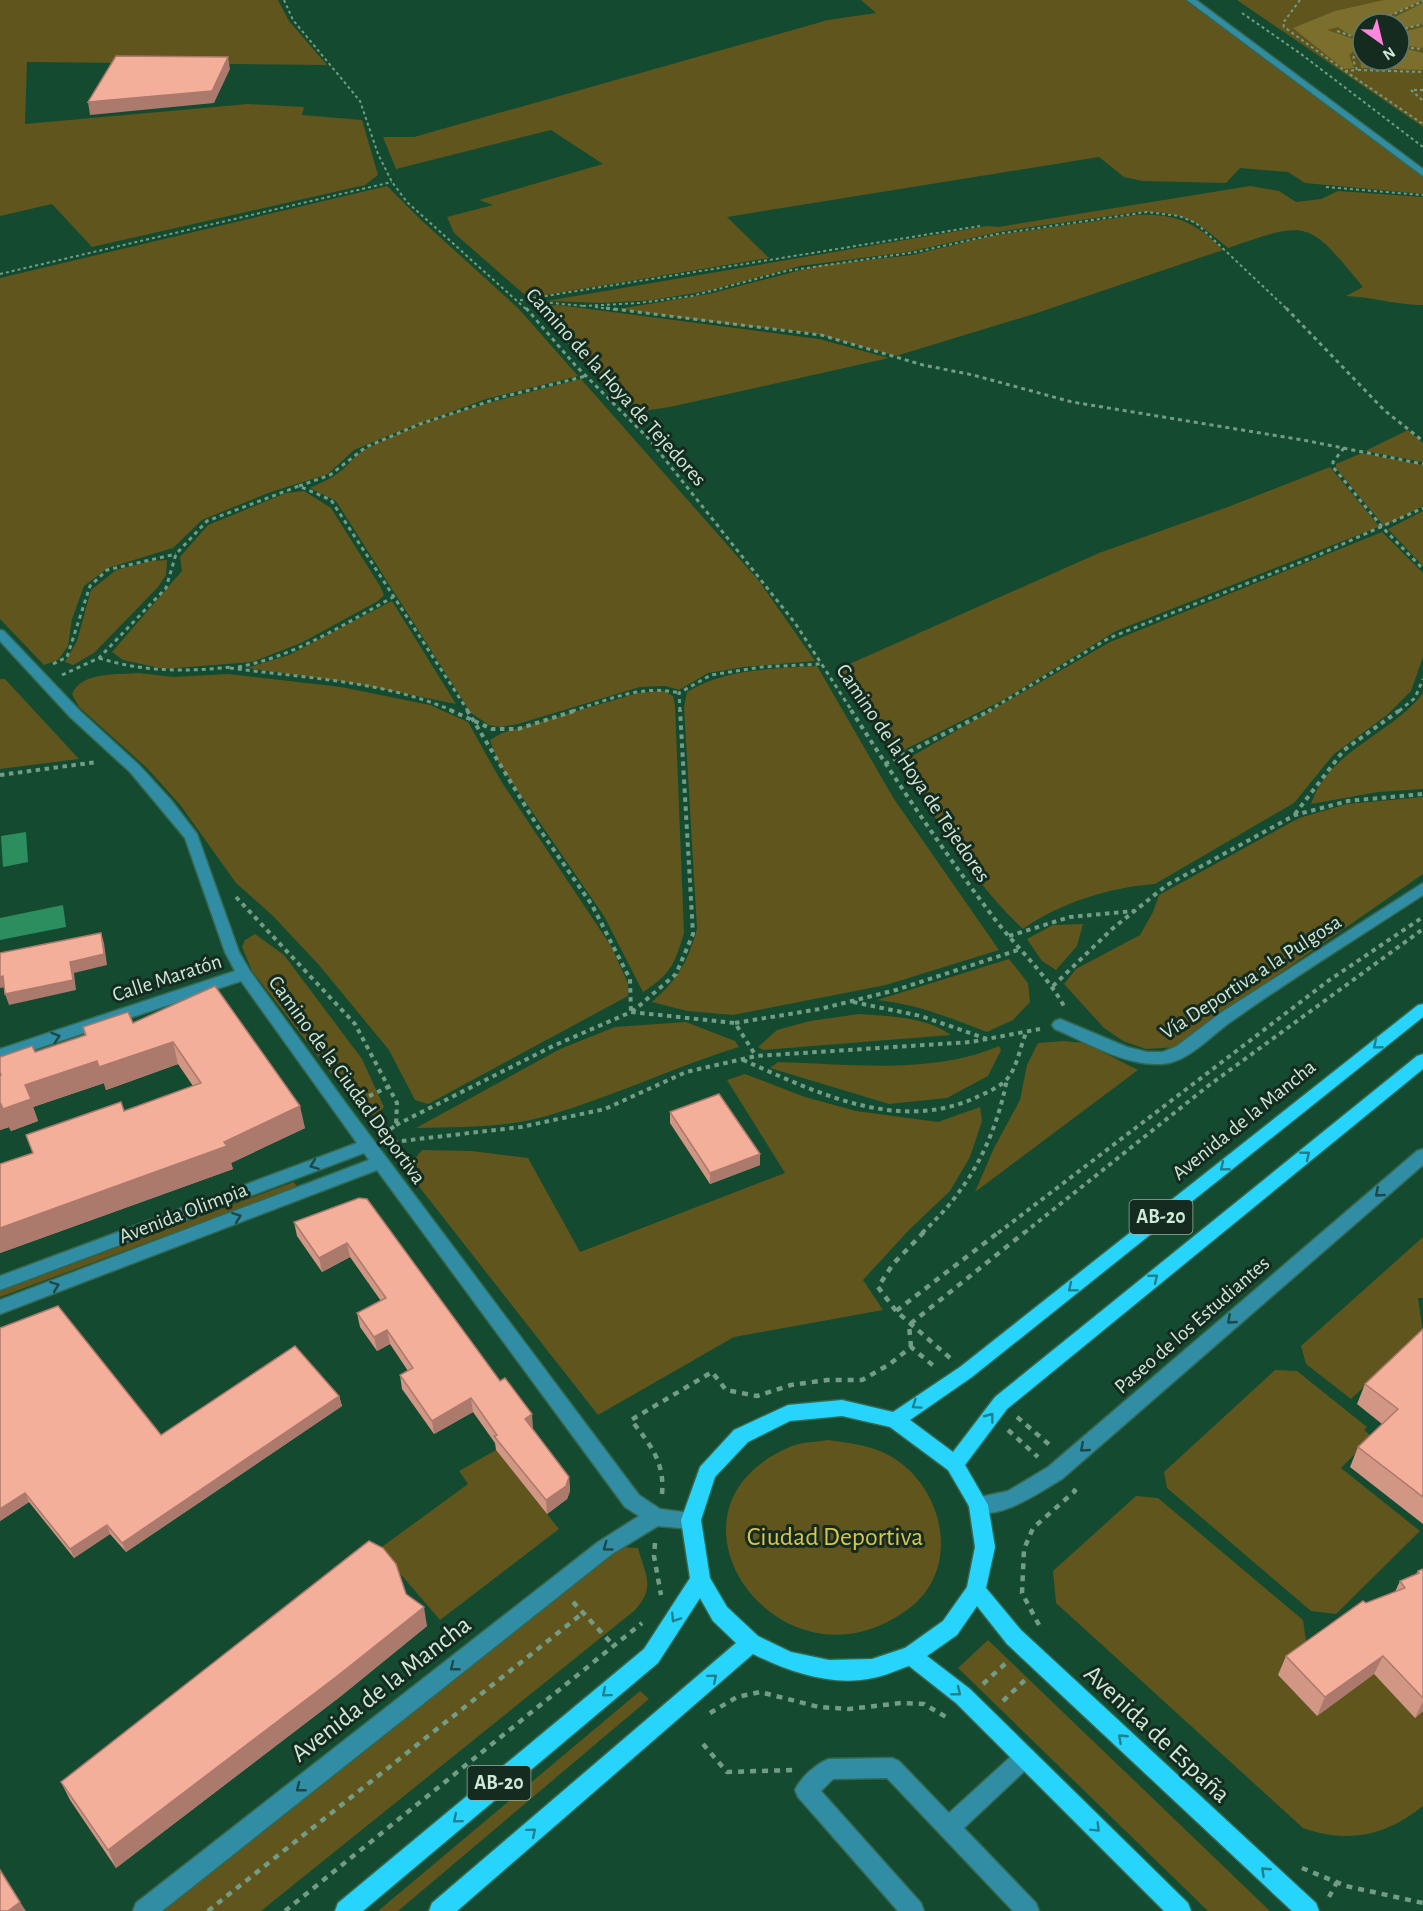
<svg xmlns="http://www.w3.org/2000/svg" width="1423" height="1911" font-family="'Alegreya Sans',sans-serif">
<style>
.green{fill:#60551d;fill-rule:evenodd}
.forest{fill:#7c6f2e}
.water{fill:#2c8d5e}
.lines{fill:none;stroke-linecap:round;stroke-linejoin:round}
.minor-casing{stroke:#35674e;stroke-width:3}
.major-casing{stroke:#35674e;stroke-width:3}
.path-far3{stroke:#739c86;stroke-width:2;stroke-dasharray:3 3;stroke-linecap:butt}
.path-far2{stroke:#739c86;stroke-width:3;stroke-dasharray:4 4;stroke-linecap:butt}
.path-far1{stroke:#739c86;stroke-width:4;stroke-dasharray:4.5 4.5;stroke-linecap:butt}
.path{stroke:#739c86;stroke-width:4.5;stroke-dasharray:6 6;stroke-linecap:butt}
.minor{fill:#308da4;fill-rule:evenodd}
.major{fill:#27d4fb;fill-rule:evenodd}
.wall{fill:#d29684}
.shaded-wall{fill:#ab7a6c}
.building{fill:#f4af9a;stroke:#ab7a6c;stroke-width:1.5}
.oneway{stroke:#1d4847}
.oneway2{stroke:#1e808d}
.labels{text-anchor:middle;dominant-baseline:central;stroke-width:6;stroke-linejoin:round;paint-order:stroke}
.shield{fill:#152b1f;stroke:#96b0a0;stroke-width:1.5}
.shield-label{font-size:20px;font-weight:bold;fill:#cee9d8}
.street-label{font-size:21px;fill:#cee9d8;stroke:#152b1f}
.near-park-label{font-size:26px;fill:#dbc44c;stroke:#152b1f}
.near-street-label{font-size:26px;fill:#cee9d8;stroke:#152b1f}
</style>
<rect width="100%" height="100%" fill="#134a30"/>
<path class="green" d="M0,0H278L289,21L327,65L27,62L25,124L248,104L304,107L302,115L362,120L378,175L365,185L92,247L52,204L0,216Z
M861,0H1187L1423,176V194L1305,183L1288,172L1240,168L1226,183L1142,181L1124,177L1099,157L727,217L769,258L539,296L525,295L454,233L447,217L493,205L479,200L603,164L551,130L396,169L383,137H414L828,20L876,13Z
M1237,0H1423V127ZM1363,24H1399V60H1363Z
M387,186L420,219L518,308L578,376L486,399L397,432L354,450L328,474L268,493L202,520L173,548L108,568L84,586L72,619L68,646L58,660L44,665L0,619V278Z
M1250,186L1279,191L1296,202L1321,199L1338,191L1423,197V305C1397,305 1372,297 1346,296L1363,287C1308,220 1309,220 1228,248C1194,219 1184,212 1138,212L1004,231L908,252L800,266L707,291L653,300L603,303L546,301L987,226L998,227Z
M1136,215C1175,213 1196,222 1223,250L1034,314L896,356L813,333L734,325L618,309L709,294L816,266L912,255L991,236Z
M559,305L819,339L889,358L670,407L629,413L539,310L541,306Z
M581,379L759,581L815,661L744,667L708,673L679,690L665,686L640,687L518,724L500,727L489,725L471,713L336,501L310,488C320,483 333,478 342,470C351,463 355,454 366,449C433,414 508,398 581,379Z
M1408,430L1423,443V462L1365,451Z
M1362,453L1423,465V506L1384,526L1336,468V464Z
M1330,467L1379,526L1376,528L1116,631L1003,700L894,755L836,670L1099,553L1225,508Z
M304,491L331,508L380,586L384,595L378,601L301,643L252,662L164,669L123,660L112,652L182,571L180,557L208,525L286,493Z
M1423,511V566L1388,529Z
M1382,532L1423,573V657L1411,691L1387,715L1334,754L1294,803L1155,884C1111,887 1059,903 1023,929C974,883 936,821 902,762L1110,642Z
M167,560L166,575L158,587L94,653L73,665L65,662L77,641L91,590L116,570L151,561Z
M392,601L456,704L347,682L247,668L289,655Z
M817,666L894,799L999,950L886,985L733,1015L687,1011L652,1002C679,978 687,963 697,929L684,707L687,692C726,668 772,669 817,666Z
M139,673L173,677L228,674L341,687L430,705L468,722L501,781L611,946L628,983V996L428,1104L415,1100L389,1050L319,965L273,916L236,883L181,806L147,768L79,707L72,694C82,671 118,675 139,673Z
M0,679H5L79,759L0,769Z
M664,691L673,696L675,705L684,933C675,964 670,975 643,992L604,916L498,762L490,740L502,733L638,693Z
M1423,693V789L1378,792L1311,804C1329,750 1391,735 1423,693Z
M1423,797V874L1234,1005L1179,1047L1146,1049L1123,1041L1104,1028L1064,984L1076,969L1140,935L1153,912L1159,895L1299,818L1347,804Z
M1083,924L1077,946L1056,970L1042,961L1027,939L1053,925Z
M255,934L284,955L362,1059L384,1107L375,1117L354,1103L252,971L242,947L245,940Z
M1009,959L1028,983L1030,1002L1013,1020L987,1032C950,1018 917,1004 877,1000Z
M859,1014C888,1016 927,1017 951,1035L763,1050L758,1047L777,1030L810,1021Z
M686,1022L735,1041L739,1047C670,1068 605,1101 535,1119C497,1128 455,1127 416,1128L560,1049L615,1027Z
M1063,1041L1085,1043L1138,1070L975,1192L994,1148L1020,1100L1027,1065L1038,1043Z
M999,1046L1001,1050L988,1076L947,1098L889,1104L770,1068L778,1062C849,1064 932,1075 999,1046Z
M745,1074L805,1097L856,1111L938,1122L980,1107L982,1121L970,1157L950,1191L908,1231L863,1280L883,1310L734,1337L598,1415L406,1170L422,1150L471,1151L528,1158L580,1252L785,1173L727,1080Z
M294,1182L297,1187L0,1297V1291Z
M1423,1237V1298H1418L1423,1332L1351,1399L1306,1364L1301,1346Z
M1275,1370L1297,1371L1367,1427L1364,1430L1372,1437L1341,1468L1420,1531L1336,1614L1311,1611L1167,1488L1164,1472Z
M827,1440C850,1443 872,1445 892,1457C944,1488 961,1567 911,1607C783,1707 639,1509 792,1446C802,1442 816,1442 827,1440Z
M496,1450L559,1529L440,1620L379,1549L468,1484L459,1471Z
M1136,1496L1158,1498L1303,1620L1306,1641L1278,1675L1317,1716L1374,1674L1415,1717L1423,1711V1806C1386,1836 1348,1844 1303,1828L1056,1603L1053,1571Z
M622,1547L638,1548C646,1576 656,1588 634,1611L261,1911H159L608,1556Z
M988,1640L1270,1911H1208L958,1668Z
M640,1691L649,1699L398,1911H378Z"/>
<path class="forest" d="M1384,0H1423L1384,18L1377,24H1363V39L1348,34L1338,27L1327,30L1363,42L1349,55L1354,68L1344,69L1293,28L1335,11Z
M1423,3V23L1399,30V24H1386L1393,18Z
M1423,27V48L1399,45V33Z
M1399,47L1423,53V70L1361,68L1360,56L1363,52V60H1399Z"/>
<path class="water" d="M26,832L28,862L3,867L1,836Z
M63,905L66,927L0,940V918Z"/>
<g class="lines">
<defs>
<path id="minor" d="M1187,0H1196L1423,169V176Z
M0,630L4,631L80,711L140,766L171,800L197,834L239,952L250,971L347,1105L639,1495L660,1509L698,1514L701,1520L698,1526L691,1529L658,1526L612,1554L162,1911H133L136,1903L598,1542L639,1516L625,1507L377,1170L0,1314V1300L369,1160L364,1153L0,1290V1276L357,1143L241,981L0,1061V1049L235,971L225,952L185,838L130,772L70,717L0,641Z
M1423,883V895C1359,937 1294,977 1232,1021C1211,1035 1189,1062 1162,1064C1125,1066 1088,1043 1055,1029L1052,1025L1055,1021L1060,1019L1127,1047L1147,1052H1163L1177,1046L1219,1014Z
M1423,1149V1165L1062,1479C1038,1493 1000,1521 971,1511L968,1505L971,1499L1008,1491L1048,1467L1417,1151Z
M1025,1747L1032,1750L1036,1757L1032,1764L964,1828L1036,1903L1039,1911H1013L887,1778L833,1779L821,1791L921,1903L924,1911H898L798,1797L795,1790C801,1777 816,1764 829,1759L892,1758L899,1761L949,1813L1018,1750Z"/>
<path id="major" d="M1423,1004V1017L972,1377L910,1420L953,1452L995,1397L1417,1056L1423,1054V1069L1007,1409L965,1465L988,1505L995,1547L986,1588L1021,1630L1316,1903L1319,1911H1292L1007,1644L977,1606L957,1635L927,1656L970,1689L1188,1903L1191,1911H1164L956,1703L909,1666C897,1670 885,1676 873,1678C832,1687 789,1672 753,1654L457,1911H429L432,1903L736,1643L713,1621L700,1598L658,1663L363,1911H335L338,1903L644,1649L690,1578L681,1520L700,1467L734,1430L788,1405L842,1400L893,1412L960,1367L1418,1005ZM842,1416L890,1427L948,1470L969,1506L975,1547L967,1587L943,1621L905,1648L872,1659L829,1660L791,1652L758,1636L727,1607L710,1578L701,1520L715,1477L748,1442L790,1421Z"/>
</defs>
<use href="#minor" class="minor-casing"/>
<use href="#major" class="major-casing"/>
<path class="path-far3" d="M284,0L293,20L360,101L378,154L392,182L407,202L527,310
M1300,0L1283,23L1284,27L1345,71L1357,70L1353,60L1355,51L1363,46
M1242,13L1301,54L1423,147
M1380,24L1387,17L1423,1
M1399,30L1423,24
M1337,31L1363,40
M1399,47L1423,49
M1358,70L1423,72
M1345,71L1423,124
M1423,90H1411L1423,101
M1326,187L1423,195
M0,274L392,182
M527,299L980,226
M520,300L584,306
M583,306L639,303L692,296L786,271L916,252L997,234L1147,212L1179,216L1196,223L1288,310
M595,307L618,310"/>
<path class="path-far2" d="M526,308L575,365L648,438L795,623L852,711
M606,308L821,335L923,365L973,375L1072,402L1303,440L1423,464
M1286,308L1384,410L1423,441
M1344,448L1333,462V467L1383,528L1423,569
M299,486L330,475L366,447L420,424L502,397L586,376
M99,658C143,672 186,672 231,667
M53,664L67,657L90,586L107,570L176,554
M238,667C296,656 344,624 395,596
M230,668C304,678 385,681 453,711
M62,675L99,658L166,588L176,554L207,521L299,486L331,500L468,711
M572,711C608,700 642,684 679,693
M680,711L679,693L711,675L762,667L821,664
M988,711L1109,638L1316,556L1423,508
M1399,711L1415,698L1423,679"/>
<path class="path-far1" d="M450,710L492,729H518L577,710
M467,710L538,827L592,905L630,979L631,1012
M851,710C897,782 945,854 997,922C1020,951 1047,975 1065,1008
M885,764L991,710
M0,775L97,762
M1295,814L1344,750L1400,710
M236,897L355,1024L397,1103L396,1125L384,1134
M1009,936L1070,917L1134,911
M1053,986L1112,929L1167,885L1295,815L1348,801L1423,794
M853,1002L921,1016L987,1039
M632,1012L676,974L693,934L680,710
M735,1023L820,1009L896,990L1021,949
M743,1060C816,1092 896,1133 975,1098C985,1093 999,1088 1007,1079C1017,1068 1020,1047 1026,1033
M361,1100L388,1087
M396,1125L553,1046L631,1012L735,1023L756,1056
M393,1142L521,1127L605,1109L686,1072L756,1056L971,1042L1040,1029
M922,1233C968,1191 995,1141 1007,1079
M998,1233L1328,981L1423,917
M1024,1233L1208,1086L1423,929"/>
<path class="path" d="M896,1311L878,1287L893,1264L924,1232
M911,1347L909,1325L1025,1232
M950,1358L896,1311L999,1232
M1017,1417L1052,1447
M1008,1430L1038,1457
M662,1494C665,1462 650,1444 631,1420L712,1372L726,1390L757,1396L791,1385L827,1380H862L890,1364L911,1347L936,1368
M655,1543L654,1556L661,1595
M573,1602L615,1647
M1039,1625L1022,1593L1024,1549L1033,1528L1075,1491L1072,1489
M983,1684L1006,1663
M1003,1701L1026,1679
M710,1713L737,1697L760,1692L819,1707L849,1709L901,1703L924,1704L946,1717L948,1715
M703,1744L727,1772L793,1770
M1302,1868L1346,1886L1423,1903
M1329,1897L1337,1882
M208,1911L583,1613
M285,1911L642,1623"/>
<use href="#minor" class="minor"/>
<use href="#major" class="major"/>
</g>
<path class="wall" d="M215,986L305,1128L231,1163L233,1169L0,1253V1164L33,1153L124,1111L193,1086L178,1064L106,1090L104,1083L33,1107L38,1121L11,1131L9,1127L0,1130V1076L35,1052L85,1036L83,1027L133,1023Z
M670,1112L760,1154V1165L710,1184L670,1123Z
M359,1198L533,1428L532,1429L569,1477L570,1491L567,1499L547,1514L496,1450L495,1443L473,1412L434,1434L402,1389L400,1375L408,1371L390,1344L377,1351L360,1327L357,1313L381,1301L350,1257L322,1272L297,1236L294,1222Z
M0,1328L161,1435L339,1396L342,1406L126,1552L110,1534L74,1558L29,1502L0,1521Z
M1423,1329V1524L1350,1467L1358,1447L1382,1424L1357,1404L1365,1384Z
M1423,1569V1711L1415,1718L1374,1674L1317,1716L1278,1675L1286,1656L1366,1603L1395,1592L1400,1581L1416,1574L1418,1571Z
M406,1594L427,1626L341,1696L116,1868L70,1800L61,1782Z"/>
<path class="shaded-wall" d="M228,57L230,69L214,103L90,115L88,102Z
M101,933L104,943L107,965L74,973L76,990L9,1005L5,994L70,962Z
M3,976L7,987L0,988V977Z
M173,1042L178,1064L106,1090L99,1067Z
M97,1061L104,1083L33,1107L38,1121L11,1131L9,1127L0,1130V1105L25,1085Z
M300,1106L305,1128L231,1163L233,1169L0,1253V1228L224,1142Z
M760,1154V1165L710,1184V1173Z
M347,1243L350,1257L322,1272L319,1258Z
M387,1330L390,1344L377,1351L374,1337Z
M339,1396L342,1406L126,1552L122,1543Z
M471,1398L473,1412L434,1434L432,1421Z
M532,1414L533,1428L526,1432L525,1419Z
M569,1477L570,1491L567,1499L547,1514L546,1500Z
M25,1493L29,1502L0,1521V1509Z
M107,1525L110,1534L74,1558L70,1549Z
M424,1607L427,1626L341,1696L116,1868L108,1850Z
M1383,1656L1374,1674L1317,1716L1325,1697Z
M1423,1701V1711L1415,1718Z
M20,1902L26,1911H8Z"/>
<path class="building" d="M116,56L228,57L212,91L88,102Z
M101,933L104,954L70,962L73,980L5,994L3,976L0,977V953Z
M215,986L300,1106L224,1142L227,1146L0,1228V1164L33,1153L26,1135L121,1102L124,1111L201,1083L173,1042L99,1067L97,1061L25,1085L31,1099L3,1109L1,1104L0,1105V1076L1,1075L0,1072V1057L32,1046L35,1052L86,1035L83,1027L128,1012L133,1023Z
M719,1094L760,1154L710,1173L670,1112Z
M359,1198L367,1199L500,1381L505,1378L532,1414L525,1419L569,1477L566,1486L546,1500L494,1436L497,1435L471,1398L432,1421L400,1375L413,1368L387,1330L374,1337L357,1313L386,1298L347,1243L319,1258L294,1222Z
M58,1306L161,1435L295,1346L339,1396L122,1543L107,1525L70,1549L25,1493L0,1509V1328Z
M1423,1329V1497L1358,1447L1398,1409L1365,1384Z
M369,1541L383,1548L396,1564L406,1594L424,1607L336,1677L108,1850L61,1782Z
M1423,1569V1698L1383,1656L1325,1697L1286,1656L1363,1601L1366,1603L1405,1588L1400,1581L1419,1573L1418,1571Z
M0,1870L20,1902L8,1911H0Z"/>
<defs><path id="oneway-chevron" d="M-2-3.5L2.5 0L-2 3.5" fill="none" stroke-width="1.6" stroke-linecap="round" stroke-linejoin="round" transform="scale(1.5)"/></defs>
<g class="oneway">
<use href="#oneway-chevron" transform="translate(56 1037) rotate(-18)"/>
<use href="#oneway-chevron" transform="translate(314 1165) rotate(160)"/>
<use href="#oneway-chevron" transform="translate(1379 1193) rotate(139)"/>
<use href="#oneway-chevron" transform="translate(237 1217) rotate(-21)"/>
<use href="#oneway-chevron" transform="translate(55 1286) rotate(-21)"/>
<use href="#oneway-chevron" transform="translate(1231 1320) rotate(139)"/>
<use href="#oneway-chevron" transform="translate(1084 1448) rotate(139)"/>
<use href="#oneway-chevron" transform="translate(607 1547) rotate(144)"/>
<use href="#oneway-chevron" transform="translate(454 1667) rotate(142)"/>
<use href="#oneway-chevron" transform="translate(300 1788) rotate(142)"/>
</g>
<g class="oneway2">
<use href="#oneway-chevron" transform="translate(1377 1045) rotate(141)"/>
<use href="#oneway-chevron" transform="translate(1306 1155) rotate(-39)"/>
<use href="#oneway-chevron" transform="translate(1224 1167) rotate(141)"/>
<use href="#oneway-chevron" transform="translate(1154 1278) rotate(-39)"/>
<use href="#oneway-chevron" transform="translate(1072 1288) rotate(141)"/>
<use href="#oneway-chevron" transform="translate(916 1405) rotate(146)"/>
<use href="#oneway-chevron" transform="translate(990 1417) rotate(-53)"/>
<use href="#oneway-chevron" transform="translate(675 1618) rotate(123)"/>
<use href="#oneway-chevron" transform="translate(713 1678) rotate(-40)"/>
<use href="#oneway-chevron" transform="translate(957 1692) rotate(39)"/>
<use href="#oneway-chevron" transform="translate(606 1693) rotate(140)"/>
<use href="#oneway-chevron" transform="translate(1122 1738) rotate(-137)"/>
<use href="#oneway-chevron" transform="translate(457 1819) rotate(140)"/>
<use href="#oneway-chevron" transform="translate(1096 1828) rotate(45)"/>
<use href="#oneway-chevron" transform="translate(532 1832) rotate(-40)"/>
<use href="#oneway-chevron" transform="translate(1265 1871) rotate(-137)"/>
</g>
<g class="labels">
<g class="shield">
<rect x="1129.5" y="1200" width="63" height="34" rx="4.5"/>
<rect x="467.5" y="1766" width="63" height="34" rx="4.5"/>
</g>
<g class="shield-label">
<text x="1161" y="1217">AB-20</text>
<text x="499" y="1783">AB-20</text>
</g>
<g class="street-label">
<text transform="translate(616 387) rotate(48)">Camino de la Hoya de Tejedores</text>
<text transform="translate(913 773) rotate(56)">Camino de la Hoya de Tejedores</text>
<text transform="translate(1251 977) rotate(-33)">Vía Deportiva a la Pulgosa</text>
<text transform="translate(167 978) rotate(-18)">Calle Maratón</text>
<text transform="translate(347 1080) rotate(54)">Camino de la Ciudad Deportiva</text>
<text transform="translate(1244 1120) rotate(-39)">Avenida de la Mancha</text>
<text transform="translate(183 1213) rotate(-21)">Avenida Olimpia</text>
<text transform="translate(1192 1325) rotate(-41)">Paseo de los Estudiantes</text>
</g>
<g class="near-park-label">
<text x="835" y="1537">Ciudad Deportiva</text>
</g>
<g class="near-street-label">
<text transform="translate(381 1689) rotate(-38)">Avenida de la Mancha</text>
<text transform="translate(1157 1734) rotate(43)">Avenida de España</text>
</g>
</g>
<g transform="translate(1381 42) rotate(146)"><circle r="28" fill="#152b1f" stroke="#5f7769" stroke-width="1.5"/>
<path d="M0-4.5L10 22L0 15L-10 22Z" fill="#ff85de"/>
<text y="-9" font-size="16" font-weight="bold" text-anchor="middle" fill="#cee9d8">N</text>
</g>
</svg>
